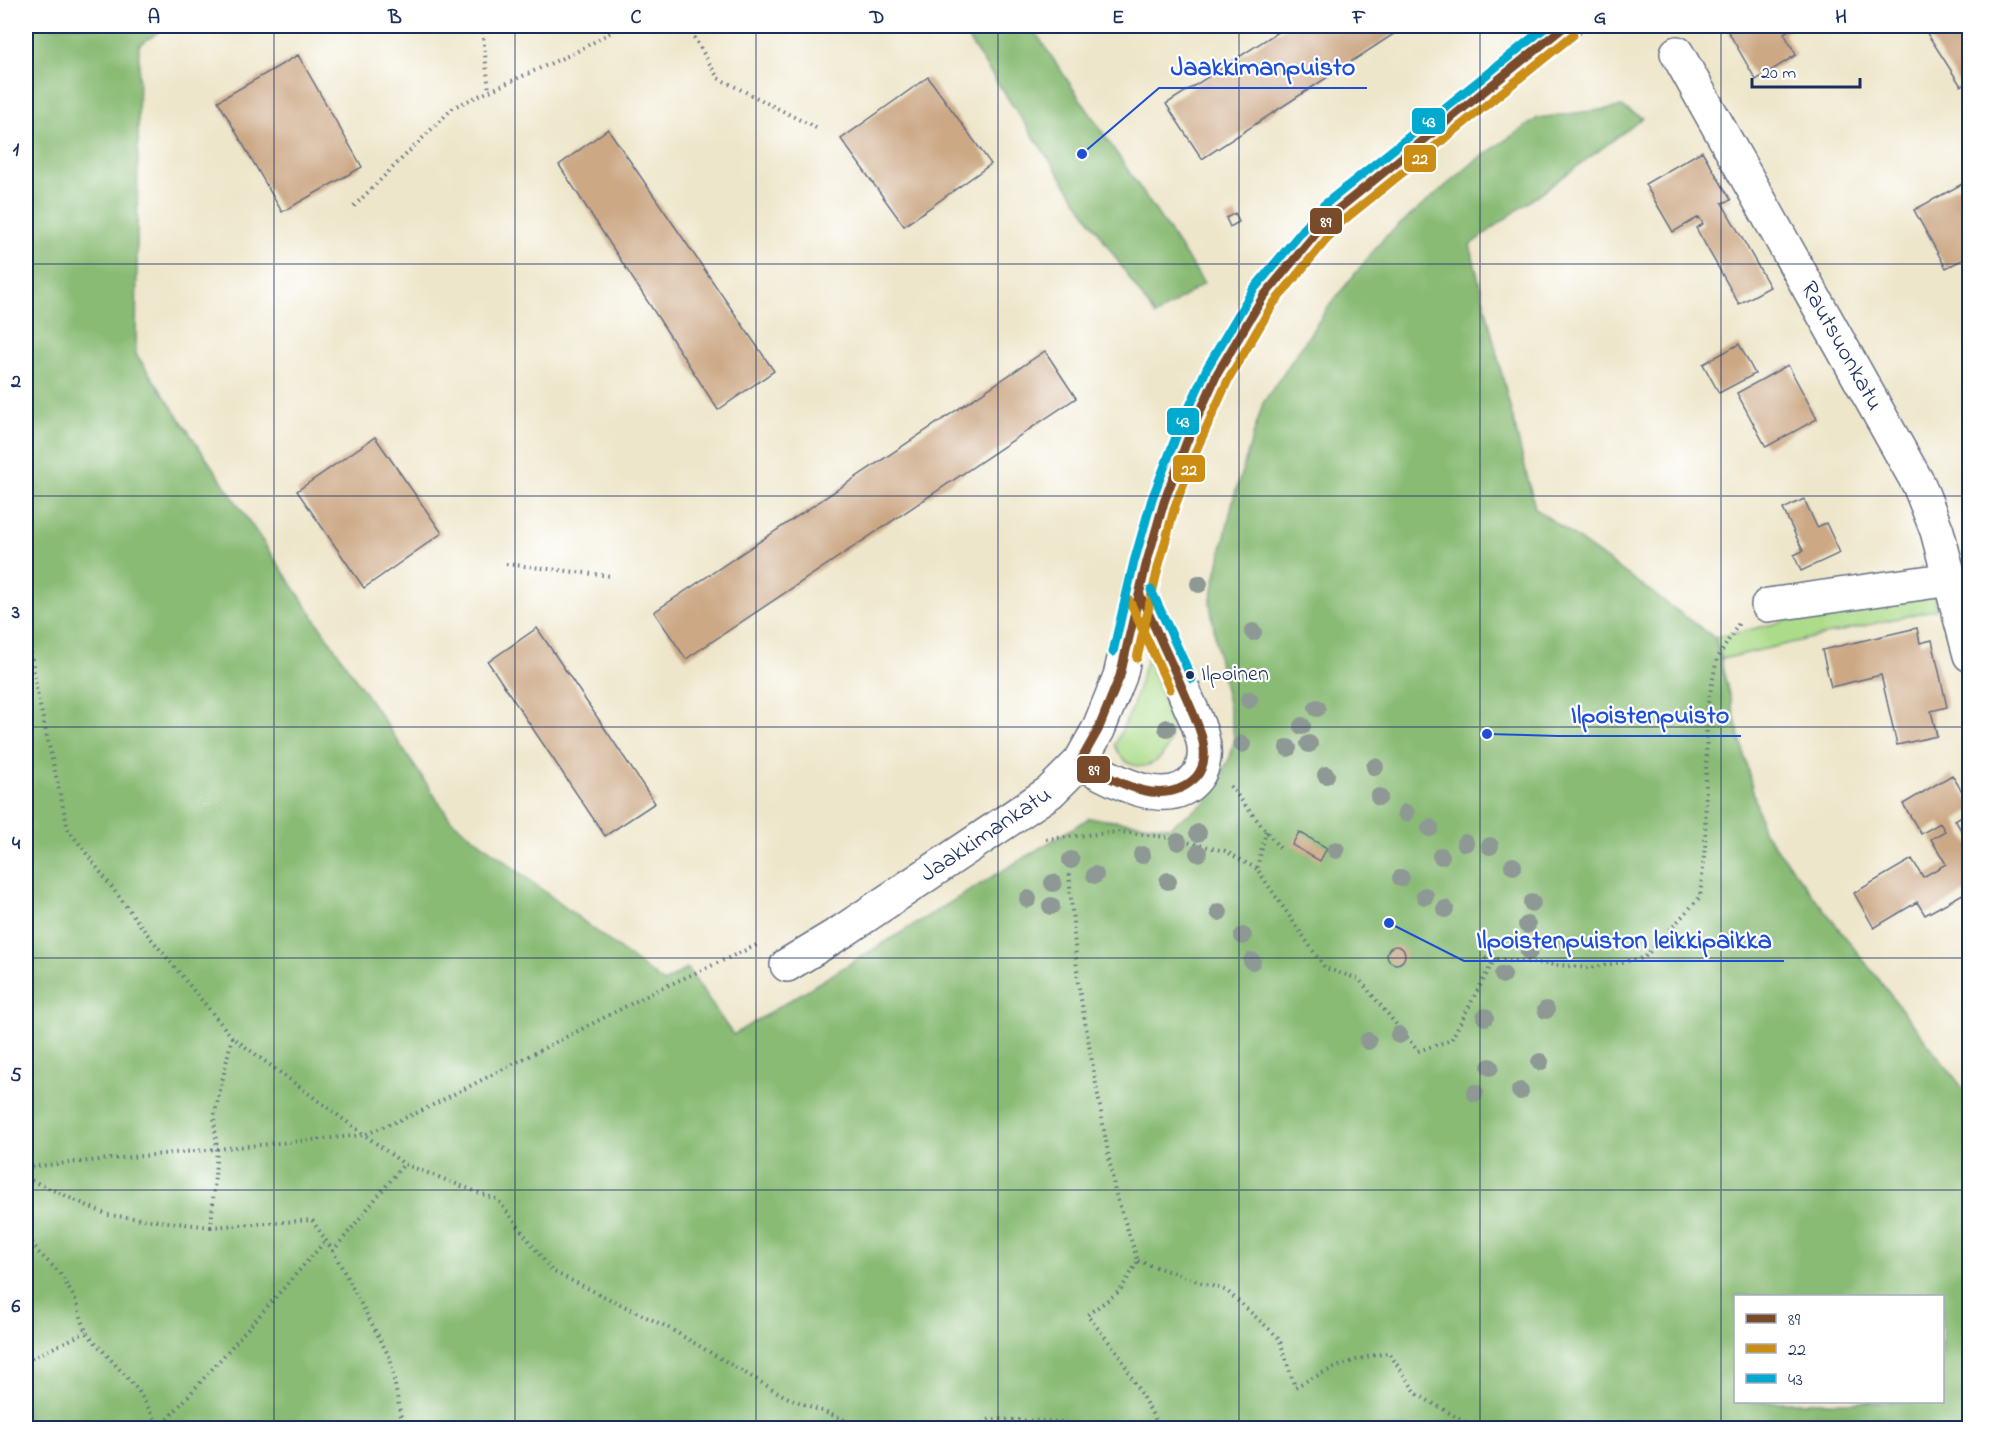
<svg xmlns="http://www.w3.org/2000/svg" width="1995" height="1454" font-family="'Indie Flower',sans-serif">
<style>
.green{fill:#acdb89;stroke:#648574;stroke-width:1.5}
.forest{fill:#89bb75;stroke:#52756a;stroke-width:1.5;fill-rule:evenodd}
.building{fill:#cca885}
.lines{fill:none;stroke-linecap:round;stroke-linejoin:round}
.minor-casing{stroke:#656f84;stroke-width:36}
.path{stroke:#656f84;stroke-width:4;stroke-dasharray:1.5 4.5;stroke-linecap:butt}
.minor{stroke:#fff;stroke-width:33}
.bus-1-casing{stroke:#fff;stroke-width:14}
.bus-2-casing{stroke:#fff;stroke-width:14}
.bus-3-casing{stroke:#fff;stroke-width:14}
.bus-1{stroke:#7a4b2a;stroke-width:9}
.bus-2{stroke:#cb8e13;stroke-width:9}
.bus-3{stroke:#00a9ce;stroke-width:9}
.tree{fill:#8e9995}
.grid{fill:none;stroke:#1b2f5e;stroke-width:1.5;stroke-opacity:0.55}
.bus-dot{fill:#1b2f5e;stroke:#fff;stroke-width:2}
.labels{text-anchor:middle;dominant-baseline:central;stroke-width:4.5;stroke-linejoin:round;paint-order:stroke}
.bus-label{font-size:22px;fill:#1b2f5e;stroke:#fff;text-anchor:start}
.street-label{font-size:24px;fill:#1b2f5e;stroke:#fff}
.leader{fill:none;stroke:#1d4ed8;stroke-width:2}
.callout-dot{fill:#1d4ed8;stroke:#fff;stroke-width:2}
.callout-label{font-size:26px;text-anchor:middle;font-weight:bold;fill:#1d4ed8;stroke:#fff;stroke-width:4.5;stroke-linejoin:round;paint-order:stroke}
.line-badge{stroke:#fff;stroke-width:2}
.badge-label{font-size:16px;text-anchor:middle;font-weight:bold;fill:#fff}
.neatline{fill:none;stroke:#1b2f5e;stroke-width:2}
.grid-label{font-size:20px;text-anchor:middle;font-weight:bold;fill:#1b2f5e}
</style>
<rect width="100%" height="100%" fill="#fff"/>
<filter id="ink" filterUnits="userSpaceOnUse"><feTurbulence type="fractalNoise" baseFrequency=".0167" numOctaves="2"/><feDisplacementMap in="SourceGraphic" scale="12" xChannelSelector="R" yChannelSelector="G"/><feConvolveMatrix kernelMatrix="1 2 1 2 8 2 1 2 1" color-interpolation-filters="sRGB"/></filter>
<filter id="wash" filterUnits="userSpaceOnUse"><feTurbulence type="fractalNoise" baseFrequency=".008" numOctaves="4" result="noise"/><feDisplacementMap in="SourceGraphic" scale="24" xChannelSelector="R" yChannelSelector="G"/><feGaussianBlur stdDeviation="1.35" result="paint"/><feColorMatrix in="noise" values="0 0 0 0 0 0 0 0 0 0 0 0 0 0 0 0 0 1.4 0 .05"/><feComposite in="paint" operator="in"/></filter>
<g filter="url(#wash)">
<rect width="100%" height="100%" fill="#eee6ca"/>
<path class="green" d="M1932,586L1937,609L1722,659L1715,638Z
M1147,658C1153,676 1173,718 1171,734C1168,767 1128,781 1115,745L1133,706Z"/>
<path class="forest" d="M26,26H168L139,45L136,354L451,820L664,983L687,968L733,1035L1089,818L1169,827L1206,802L1230,757L1234,741L1233,727L1219,661L1210,603L1233,500L1263,403L1329,306L1385,237L1475,161L1538,118L1622,107L1643,118L1470,245L1535,508L1715,638L1763,831L1969,1096V1428H26ZM1736,1296H1942V1402H1736Z
M959,26H1031L1204,283L1155,316Z"/>
<g id="blocks">
<path class="building" d="M1287,26H1406L1202,159L1166,104Z
M1725,26H1795L1784,33L1796,55L1756,80Z
M1925,26H1970V81L1961,86L1923,27Z
M298,55L362,167L282,212L218,101Z
M928,77L991,164L904,226L841,139Z
M608,129L774,371L718,410L559,165Z
M1702,151L1731,200L1722,203L1770,287L1739,304L1696,228L1703,224L1699,217L1673,232L1645,184Z
M1962,184L1970,199V256L1946,268L1914,210Z
M1235,213L1239,222L1230,227L1226,218Z
M1739,344L1755,374L1719,393L1703,364Z
M1045,351L1076,398L686,659L654,612Z
M1788,365L1817,419L1766,447L1737,393Z
M375,437L442,533L364,588L297,491Z
M1804,499L1817,527L1826,523L1840,553L1801,571L1794,555L1803,551L1783,509Z
M537,628L655,803L605,836L488,662Z
M1917,628L1920,643L1932,640L1947,707L1931,711L1937,736L1897,745L1881,675L1831,687L1822,650Z
M1952,775L1970,804V811L1955,820L1970,845V890L1925,915L1917,902L1874,928L1854,893L1912,859L1923,877L1946,864L1931,839L1945,831L1940,823L1921,834L1903,804Z
M1299,832L1327,848L1320,861L1292,845Z
M1387 955a9 9 0 1 1 18 0a9 9 0 1 1-18 0Z"/>
</g>
</g>
<g filter="url(#ink)">
<use href="#blocks" fill-opacity="0" stroke="#656f84" stroke-width="1.5"/>
<g class="lines">
<defs>
<g id="minor">
<path id="s1" d="M1677,53L1919,485L1937,531L1970,655"/>
<path d="M1768,605L1951,579"/>
<path d="M1080,762C1110,778 1169,814 1197,777C1205,766 1206,750 1202,737C1199,724 1192,711 1187,699C1173,664 1156,629 1140,595"/>
<path id="s2" d="M787,965L843,931L1050,792L1080,762L1098,730L1120,676L1146,565L1164,502L1187,441L1217,374L1263,297L1332,214L1565,26"/>
</g>
</defs>
<use href="#minor" class="minor-casing"/>
<path class="path" d="M482,26L489,91
M690,26L691,32L718,78L816,128
M354,206L454,107L576,52L622,26
M506,564L611,576
M26,617L36,688L68,829L144,930L232,1037L404,1164L498,1200L552,1271L667,1327L786,1397L865,1428
M1230,786L1282,851
M1266,831L1257,869L1325,968L1359,979L1418,1051L1451,1040L1495,958
M1046,839L1119,832L1165,837L1225,851L1257,869
M1069,874L1078,982L1115,1192L1138,1261L1120,1291L1087,1315L1118,1353L1160,1428
M1485,958L1589,968L1644,958L1700,897L1705,846L1707,708L1717,659L1739,623
M232,1037L214,1117L217,1150L211,1227L312,1220L333,1251
M26,1167L364,1135L419,1112L660,989L759,944
M26,1178L108,1215L211,1227
M26,1232L38,1252L60,1273L76,1301L86,1332L138,1390L160,1428
M1138,1261L1227,1291L1279,1338L1295,1387C1325,1371 1355,1357 1389,1353L1417,1394L1475,1428
M26,1361L86,1332
M160,1428L326,1240
M403,1428L390,1358L333,1251L404,1164
M972,1428L991,1419L1065,1422L1093,1428"/>
<use href="#minor" class="minor"/>
<defs>
<path id="bus-1" d="M1140,595C1156,630 1172,664 1187,699C1193,713 1200,727 1203,742C1206,755 1204,771 1193,780C1160,810 1112,779 1080,762L1098,730L1120,676L1146,565L1164,502L1187,441L1217,374L1263,297L1332,214L1565,26"/>
<path id="bus-2" d="M1129,600L1170,689
M1137,658L1158,568L1175,506L1198,446L1228,380L1273,304L1340,223L1573,35"/>
<path id="bus-3" d="M1151,590L1192,679
M1113,652L1134,562L1152,499L1176,437L1207,368L1253,290L1324,205L1547,26"/>
</defs>
<use href="#bus-1" class="bus-1-casing"/>
<use href="#bus-2" class="bus-2-casing"/>
<use href="#bus-3" class="bus-3-casing"/>
<use href="#bus-1" class="bus-1"/>
<use href="#bus-2" class="bus-2"/>
<use href="#bus-3" class="bus-3"/>
</g>
<g class="tree">
<circle cx="1199" cy="584" r="9"/>
<circle cx="1253" cy="632" r="9"/>
<circle cx="1249" cy="700" r="9"/>
<circle cx="1317" cy="708" r="9"/>
<circle cx="1302" cy="726" r="9"/>
<circle cx="1167" cy="728" r="9"/>
<circle cx="1242" cy="744" r="9"/>
<circle cx="1309" cy="744" r="9"/>
<circle cx="1288" cy="748" r="9"/>
<circle cx="1375" cy="767" r="9"/>
<circle cx="1326" cy="775" r="9"/>
<circle cx="1379" cy="797" r="9"/>
<circle cx="1406" cy="813" r="9"/>
<circle cx="1430" cy="828" r="9"/>
<circle cx="1198" cy="833" r="9"/>
<circle cx="1178" cy="842" r="9"/>
<circle cx="1465" cy="843" r="9"/>
<circle cx="1490" cy="846" r="9"/>
<circle cx="1336" cy="850" r="9"/>
<circle cx="1198" cy="853" r="9"/>
<circle cx="1142" cy="855" r="9"/>
<circle cx="1441" cy="856" r="9"/>
<circle cx="1071" cy="860" r="9"/>
<circle cx="1513" cy="866" r="9"/>
<circle cx="1095" cy="875" r="9"/>
<circle cx="1401" cy="878" r="9"/>
<circle cx="1168" cy="881" r="9"/>
<circle cx="1053" cy="883" r="9"/>
<circle cx="1425" cy="896" r="9"/>
<circle cx="1028" cy="899" r="9"/>
<circle cx="1532" cy="903" r="9"/>
<circle cx="1051" cy="906" r="9"/>
<circle cx="1445" cy="909" r="9"/>
<circle cx="1219" cy="912" r="9"/>
<circle cx="1527" cy="925" r="9"/>
<circle cx="1243" cy="936" r="9"/>
<circle cx="1529" cy="952" r="9"/>
<circle cx="1252" cy="961" r="9"/>
<circle cx="1503" cy="975" r="9"/>
<circle cx="1546" cy="1010" r="9"/>
<circle cx="1485" cy="1017" r="9"/>
<circle cx="1399" cy="1035" r="9"/>
<circle cx="1368" cy="1041" r="9"/>
<circle cx="1540" cy="1062" r="9"/>
<circle cx="1490" cy="1067" r="9"/>
<circle cx="1520" cy="1091" r="9"/>
<circle cx="1475" cy="1093" r="9"/>
</g>
</g>
<path class="grid" d="M274,26V1428M515,26V1428M756,26V1428M998,26V1428M1239,26V1428M1480,26V1428M1721,26V1428M26,264H1970M26,496H1970M26,727H1970M26,958H1970M26,1190H1970"/>
<circle class="bus-dot" cx="1190" cy="675" r="5"/>
<g class="labels">
<g class="bus-label">
<text x="1201" y="675">Ilpoinen</text>
</g>
<g class="street-label">
<text stroke="none"><textPath href="#s1" startOffset="336">Rautsuonkatu</textPath></text>
<text stroke="none"><textPath href="#s2" startOffset="238">Jaakkimankatu</textPath></text>
</g>
</g>
<path class="leader" d="M1082 154L1159 88H1367M1487 734L1558 736H1741M1389 923L1464 961H1784"/>
<g class="callout-dot">
<circle cx="1082" cy="154" r="6"/>
<circle cx="1487" cy="734" r="6"/>
<circle cx="1389" cy="923" r="6"/>
</g>
<g class="callout-label">
<text x="1263" y="75">Jaakkimanpuisto</text>
<text x="1650" y="723">Ilpoistenpuisto</text>
<text x="1624" y="948">Ilpoistenpuiston leikkipaikka</text>
</g>
<g class="line-badge">
<rect x="1411" y="107" width="35" height="28" rx="6" fill="#00a9ce"/>
<rect x="1403" y="144" width="34" height="29" rx="6" fill="#cb8e13"/>
<rect x="1309" y="207" width="34" height="28" rx="6" fill="#7a4b2a"/>
<rect x="1166" y="407" width="34" height="29" rx="6" fill="#00a9ce"/>
<rect x="1172" y="454" width="34" height="29" rx="6" fill="#cb8e13"/>
<rect x="1076" y="755" width="35" height="29" rx="6" fill="#7a4b2a"/>
</g>
<g class="badge-label">
<text x="1429" y="127">43</text>
<text x="1420" y="164">22</text>
<text x="1326" y="227">89</text>
<text x="1183" y="427">43</text>
<text x="1189" y="475">22</text>
<text x="1094" y="775">89</text>
</g>
<rect width="1995" height="1454" fill="none" stroke="#fff" stroke-width="66"/>
<rect x="1734" y="1295" width="210" height="108" fill="#ffffff" stroke="#a4acbf" stroke-width="1.5"/>
<rect x="1746" y="1314" width="30" height="9" fill="#7a4b2a" stroke="#a4acbf" stroke-width="1.5"/>
<text x="1788" y="1325" font-size="18" fill="#1b2f5e">89</text>
<rect x="1746" y="1344" width="30" height="9" fill="#cb8e13" stroke="#a4acbf" stroke-width="1.5"/>
<text x="1788" y="1355" font-size="18" fill="#1b2f5e">22</text>
<rect x="1746" y="1374" width="30" height="9" fill="#00a9ce" stroke="#a4acbf" stroke-width="1.5"/>
<text x="1788" y="1385" font-size="18" fill="#1b2f5e">43</text>
<path d="M1752 78v9h108v-9" fill="none" stroke="#1b2f5e" stroke-width="3"/>
<text x="1761" y="78" font-size="18" fill="#1b2f5e" stroke="#ffffff" stroke-width="4.5" paint-order="stroke">20 m</text>
<rect x="33" y="33" width="1929" height="1388" class="neatline"/>
<g class="grid-label">
<text x="154" y="23">A</text>
<text x="395" y="23">B</text>
<text x="636" y="23">C</text>
<text x="877" y="23">D</text>
<text x="1118" y="23">E</text>
<text x="1359" y="23">F</text>
<text x="1600" y="23">G</text>
<text x="1841" y="23">H</text>
<text x="16" y="155">1</text>
<text x="16" y="387">2</text>
<text x="16" y="618">3</text>
<text x="16" y="849">4</text>
<text x="16" y="1081">5</text>
<text x="16" y="1312">6</text>
</g>
</svg>
